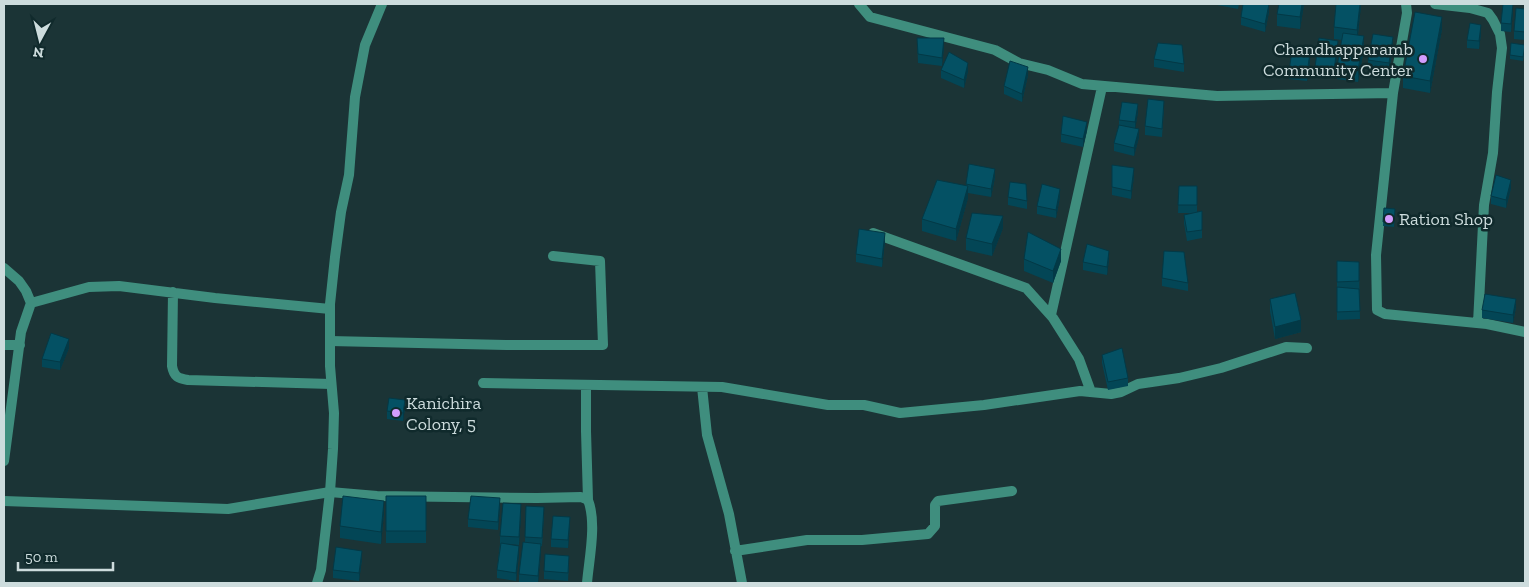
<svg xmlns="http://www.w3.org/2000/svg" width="1529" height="587" font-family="'Zilla Slab',serif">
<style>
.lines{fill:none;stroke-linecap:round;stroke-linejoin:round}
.minor{stroke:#3f8e7e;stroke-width:10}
.tertiary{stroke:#3f8e7e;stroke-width:10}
.wall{fill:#034656}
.shaded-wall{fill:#033946}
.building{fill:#045164;stroke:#033946}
.poi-dot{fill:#d29dfd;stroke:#102a2c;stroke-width:2}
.labels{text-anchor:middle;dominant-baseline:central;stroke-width:5;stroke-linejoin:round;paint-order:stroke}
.poi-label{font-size:18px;fill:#cddcdd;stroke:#102a2c;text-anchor:start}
</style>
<rect width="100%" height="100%" fill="#1b3436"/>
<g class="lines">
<path class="minor" d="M859,4L870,17L995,50L1019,63L1048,70L1082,84L1217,96L1393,93
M1406,4L1407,13L1393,93L1376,255L1377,310L1385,314L1487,324L1525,332
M1435,4L1470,8L1488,13L1493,20L1500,34L1502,48L1497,92L1493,153L1484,205L1478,323
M873,233L1026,288L1053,318L1079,359L1091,392
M4,268L19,281L26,291L31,303L21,332L4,461
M173,292L172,366C174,377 178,378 188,380L331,384
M31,303L89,287L119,286L215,298L330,309
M1051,315L1102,87
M330,341L506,345H603L600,261L553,256
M4,345H20
M483,383L722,387L828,405H864L900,413L984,405L1080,391L1111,394L1121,392L1138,384L1179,378L1221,368L1286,347L1307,348
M586,385V431L588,500
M702,387L707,435L729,514L742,583
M4,501L228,509L330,492L377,496L537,498L581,497L588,500C597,523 589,559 587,583
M735,551L807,540H862L928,534L935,526V505L938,501L1012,491"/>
<path class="tertiary" d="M317,583L321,570L330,492L333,449L334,413L330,366V304L335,257L341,212L349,175L355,97L365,45L382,4"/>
</g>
<path class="wall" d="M1217,4H1239L1238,9L1217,5Z
M1304,4L1300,29L1277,26V14Z
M1361,4L1358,35L1364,48L1358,82L1337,79V67L1342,40L1334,39V27Z
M1525,9V40L1514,39V31Z
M1269,12L1265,32L1241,25V17Z
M1513,12L1511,32L1501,31V23Z
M1442,29L1430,93L1403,88V76Z
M1481,33L1479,49L1467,48V40Z
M917,38L944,46L942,66L918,63Z
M1393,45L1389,71L1368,68V60Z
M1338,49L1334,78L1315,75V67Z
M1525,49L1523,61L1510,59V55Z
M1154,59L1184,64V72L1154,67Z
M1310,62L1307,81L1289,79V71Z
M941,70L968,71L964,88L941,78Z
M1028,75L1022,102L1004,94V86Z
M1164,109L1162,137L1145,135V126Z
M1138,112L1135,128L1139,137L1134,156L1114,151V143L1119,125V120Z
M1087,130L1083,147L1061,142V134Z
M969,164L995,177L991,197L968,193V198L956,241L922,231V219L966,186Z
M1112,165L1134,176L1131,199L1112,195Z
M1179,186H1197V212L1202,211V238L1187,241L1184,223V215L1194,213H1178Z
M1511,188L1506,208L1491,204V196Z
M1008,197L1027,201V209L1008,205Z
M1060,197L1056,218L1037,214V206Z
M1384,208L1395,209L1394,227L1383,226Z
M1003,228L992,256L966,250V238Z
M885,241L882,267L856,262V254Z
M1024,259L1061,261L1053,283L1024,271Z
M1109,259L1107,275L1083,270V262Z
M1337,261L1359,262L1360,319L1337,320Z
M1162,278L1188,283V291L1162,286Z
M1270,299L1301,332L1275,339L1270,311Z
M1516,307L1513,323L1482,318V310Z
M69,348L60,370L42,367V359Z
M1102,355L1128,378V386L1108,390L1102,363Z
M405,408L403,421L387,419V411Z
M386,496H426V543H386Z
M500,506L498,530L468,527V519Z
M526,506L544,515L542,546H541L538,583L519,582V574L525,542Z
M521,512L519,545L508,544L519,554L516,581L497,578V570L500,544V536Z
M384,513L381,544L340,538V526Z
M570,525L568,548L551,547V539Z
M362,559L359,581L333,578V570Z
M569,564L568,581L544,579V571Z"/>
<path class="shaded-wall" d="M1269,4V12L1265,32V24Z
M1302,4H1304L1300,29V17Z
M1360,4H1361V6L1357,42V30Z
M1513,4V12L1511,32V24Z
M1442,17V29L1430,93V81Z
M1481,25V33L1479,49V41Z
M1364,36V48L1358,82V70Z
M1393,37V45L1389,71V63Z
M944,38V46L942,66V58Z
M1338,41V49L1334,78V70Z
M1310,53V62L1307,81V73Z
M968,63V71L964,88V80Z
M1028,67V75L1022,102V94Z
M1138,104V112L1135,130V122Z
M1087,122V130L1083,147V139Z
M1139,129V137L1134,156V148Z
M1134,168V176L1131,199V191Z
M995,169V177L991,197V189Z
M1511,180V188L1506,208V200Z
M968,186V198L956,241V229Z
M1060,189V197L1056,218V210Z
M1003,216V228L992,256V244Z
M885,233V241L882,267V259Z
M1061,249V261L1053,283V271Z
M1109,251V259L1107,275V267Z
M1516,299V307L1513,323V315Z
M1301,320V332L1275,339V327Z
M69,339V348L60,370V362Z
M405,400V408L403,421V413Z
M500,498V506L498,530V522Z
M384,501V513L381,544V532Z
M521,504V512L519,545V537Z
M570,517V525L568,548V540Z
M541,544V552L538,583V576Z
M519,546V554L516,581V573Z
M362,551V559L359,581V573Z"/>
<path class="building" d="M1243,4H1269L1265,24L1241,17Z
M1279,4H1302L1300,17L1277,14Z
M1336,4H1360L1357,30L1334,27Z
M1503,4H1513L1511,24L1501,23Z
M1516,8L1525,9V32L1514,31Z
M1415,12L1442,17L1430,81L1403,76Z
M1470,23L1481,25L1479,41L1467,40Z
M1343,33L1364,36L1358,70L1337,67Z
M1373,34L1393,37L1389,63L1368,60Z
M917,38H944L942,58L918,54Z
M1319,38L1338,41L1334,70L1315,67Z
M1158,43L1182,45L1184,64L1154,59Z
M1511,43L1525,45L1523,57L1510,55Z
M1292,51L1310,53L1307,73L1289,71Z
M949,52L968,63L964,80L941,70Z
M1010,61L1028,67L1022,94L1004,86Z
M1148,99L1164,101L1162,129L1145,126Z
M1122,102L1138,104L1135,122L1119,120Z
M1063,116L1087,122L1083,139L1061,134Z
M1119,125L1139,129L1134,148L1114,143Z
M969,164L995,169L991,189L966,184Z
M1112,165L1134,168L1131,191L1112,187Z
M1496,175L1511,180L1506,200L1491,196Z
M937,180L968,186L956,229L922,219Z
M1010,182L1026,184L1027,201L1008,197Z
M1042,184L1060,189L1056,210L1037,206Z
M1179,186H1197V205H1178Z
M1384,208L1395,209L1394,223L1383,222Z
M1202,211V230L1187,232L1184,215Z
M972,213L1003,216L992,244L966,238Z
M859,229L885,233L882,259L856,254Z
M1028,232L1061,249L1053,271L1024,259Z
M1087,244L1109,251L1107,267L1083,262Z
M1164,251L1184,252L1188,283L1162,278Z
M1337,261L1359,262V281L1337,282Z
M1337,287L1359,289L1360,311L1337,312Z
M1295,293L1301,320L1275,327L1270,299Z
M1485,294L1516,299L1513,315L1482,310Z
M51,333L69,339L60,362L42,359Z
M1122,348L1128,378L1108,382L1102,355Z
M389,398L405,400L403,413L387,411Z
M343,496L384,501L381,532L340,526Z
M386,496H426V531H386Z
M471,496L500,498L498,522L468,519Z
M503,503L521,504L519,537L500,536Z
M526,506L544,507L542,538L525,537Z
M553,516L570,517L568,540L551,539Z
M523,542L541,544L538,576L519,574Z
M501,543L519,546L516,573L497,570Z
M336,547L362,551L359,573L333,570Z
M545,554L569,556L568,573L544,571Z"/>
<g class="poi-dot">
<circle cx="1423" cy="59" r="5"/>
<circle cx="1389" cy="219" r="5"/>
<circle cx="396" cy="413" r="5"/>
</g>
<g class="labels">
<g class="poi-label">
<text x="1413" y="49" text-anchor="end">Chandhapparamb<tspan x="1413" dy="21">Community Center</tspan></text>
<text x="1399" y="219">Ration Shop</text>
<text x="406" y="403">Kanichira<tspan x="406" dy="21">Colony, 5</tspan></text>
</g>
</g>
<rect width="1529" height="587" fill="none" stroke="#cddcdd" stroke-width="10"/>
<g transform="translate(40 40) rotate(187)" stroke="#102a2c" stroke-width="4" paint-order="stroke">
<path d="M0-4L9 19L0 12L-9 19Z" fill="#cddcdd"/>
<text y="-8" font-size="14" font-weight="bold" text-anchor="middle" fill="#cddcdd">N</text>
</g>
<path d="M18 562v8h95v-8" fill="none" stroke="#cddcdd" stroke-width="2.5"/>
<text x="25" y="562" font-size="15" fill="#cddcdd" stroke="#102a2c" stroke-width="4" paint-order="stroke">50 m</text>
</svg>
